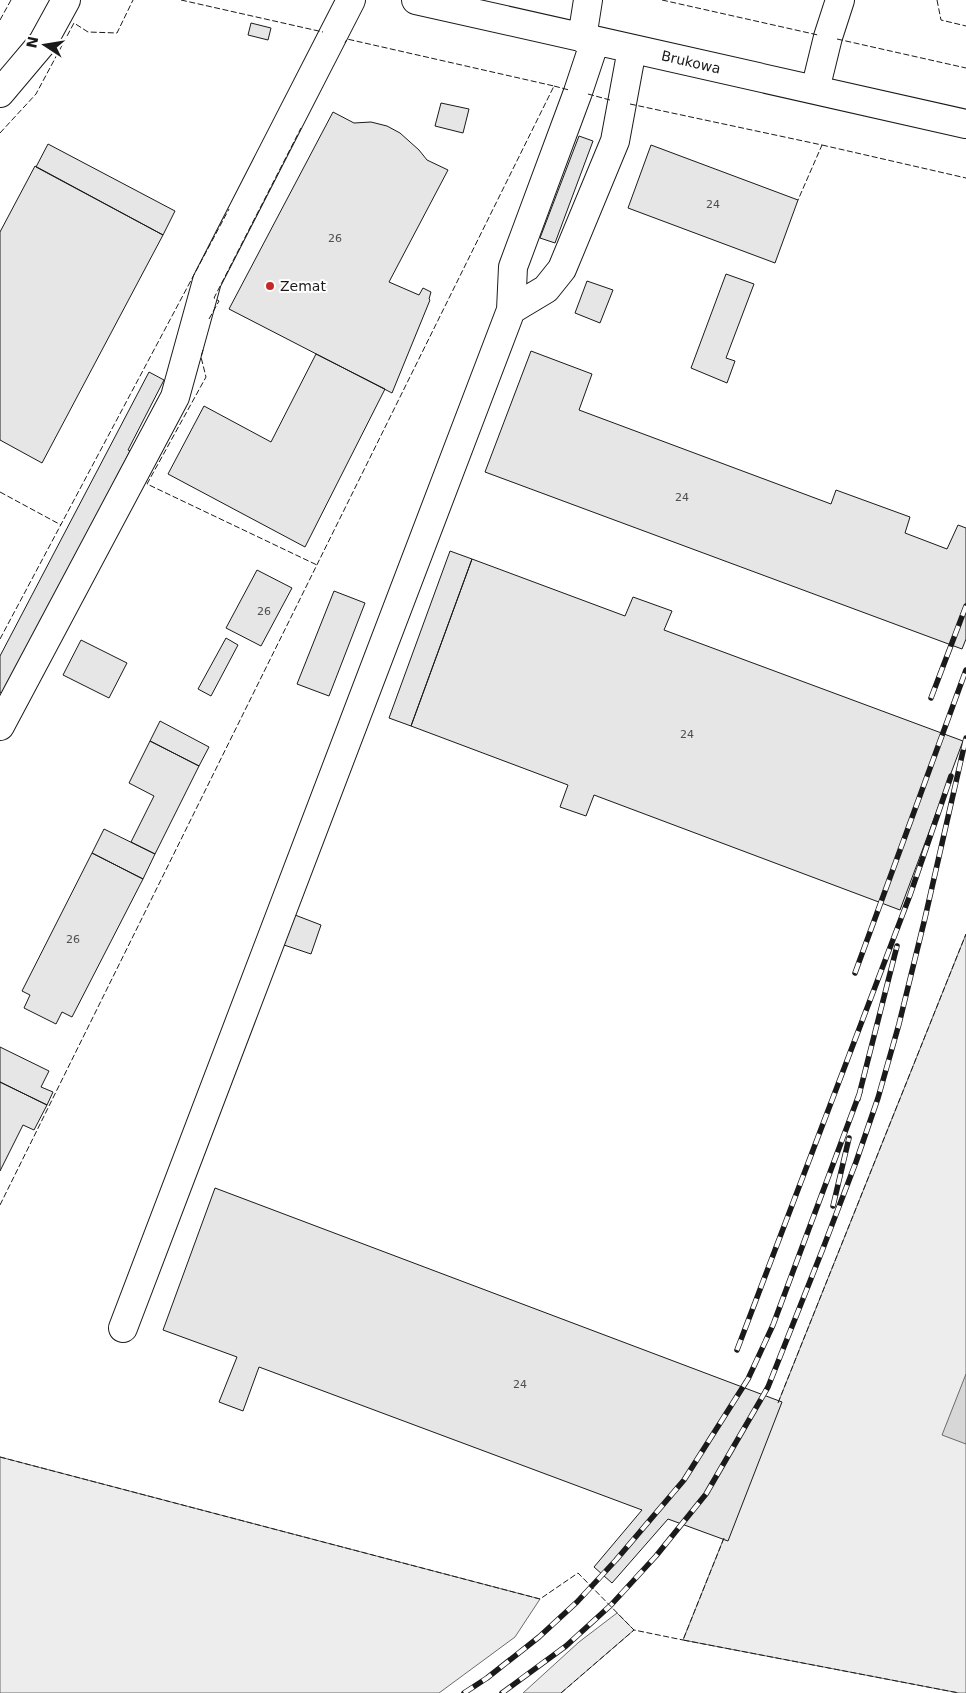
<svg xmlns="http://www.w3.org/2000/svg" width="966" height="1693" font-family="'DejaVu Sans',sans-serif">
<style>
.built{fill:#ededed;stroke:#6a6a6a}
.water{fill:#d7d7d7;stroke:#6a6a6a}
.building{fill:#e6e6e6;stroke:#1a1a1a}
.lines{fill:none;stroke-linecap:round;stroke-linejoin:round}
.minor-casing{stroke:#1a1a1a;stroke-width:30}
.minor{stroke:#fff;stroke-width:28}
.rail-casing{stroke:#1a1a1a;stroke-width:5.5}
.rail{stroke:#fff;stroke-width:4;stroke-dasharray:11;stroke-linecap:butt}
.fence{stroke:#1a1a1a;stroke-width:1;stroke-dasharray:6 2.5;stroke-linecap:butt}
.poi-dot{fill:#c62828;stroke:#fff;stroke-width:2}
.labels{text-anchor:middle;dominant-baseline:central;stroke-width:4;stroke-linejoin:round;paint-order:stroke}
.number-label{font-size:11px;fill:#4d4d4d}
.street-label{font-size:14px;fill:#1a1a1a;stroke:#fff}
.poi-label{font-size:14px;fill:#1a1a1a;stroke:#fff;text-anchor:start}
</style>
<rect width="100%" height="100%" fill="#fff"/>
<path class="built" d="M966,934V1693H959L683,1640Z
M0,1457L540,1599L515,1637L439,1693H0Z
M617,1613L634,1630L561,1693H523L579,1642Z"/>
<path class="water" d="M966,1374V1444L942,1435Z"/>
<path class="building" d="M251,23L271,28L268,40L248,35Z
M441,103L469,109L463,133L435,126Z
M333,112L354,123L371,122L387,126L400,133L419,150L427,160L448,170L389,282L419,295L423,288L431,292L429,299L430,300L392,393L229,309Z
M579,136L593,141L555,243L540,238Z
M48,144L175,211L163,235L36,167Z
M651,145L798,200L775,263L628,208Z
M35,166L163,235L42,463L0,440V232Z
M726,274L754,284L726,358L735,361L727,383L691,368Z
M587,281L613,290L600,323L575,313Z
M531,351L592,374L579,410L831,504L836,490L910,517L905,533L947,549L958,525L966,528V639L962,649L485,472Z
M316,354L385,389L305,547L168,474L204,406L271,442Z
M149,372L164,380L128,450L130,451L3,694L0,692V656Z
M450,551L472,559L411,726L389,718Z
M472,559L625,616L633,597L672,611L664,630L963,741L900,910L594,795L586,816L560,807L568,785L411,726Z
M257,570L292,588L261,646L226,628Z
M334,591L365,603L329,696L297,684Z
M226,638L238,645L211,696L198,689Z
M81,640L127,663L109,698L63,675Z
M160,721L209,747L199,766L150,741Z
M150,741L199,766L155,854L131,842L154,796L129,783Z
M104,829L155,854L143,879L92,853Z
M92,853L143,879L72,1017L62,1012L56,1024L24,1008L30,995L22,991Z
M295,915L321,925L311,954L284,945Z
M0,1047L49,1071L41,1087L53,1092L47,1105L0,1082Z
M0,1082L47,1105L34,1130L23,1125L0,1171Z
M215,1188L782,1402L728,1541L668,1519L612,1583L594,1567L642,1510L259,1367L243,1411L219,1402L237,1357L163,1330Z"/>
<g class="lines">
<defs>
<path id="minor" d="M416,0L966,124
M582,38L588,0
M815,90L828,37L840,0
M0,93L43,42L66,0
M511,310L546,289L562,269L615,141L632,49
M0,726L175,397L207,281L351,0
M123,1328L511,310L513,267L578,92L595,41"/>
</defs>
<use href="#minor" class="minor-casing"/>
<use href="#minor" class="minor"/>
<defs>
<path id="rail" d="M931,698L966,606
M855,973L966,670
M858,1099L897,946
M833,1206L849,1138
M737,1350L910,895L951,776
M464,1693L487,1678L539,1637L577,1602L616,1560L684,1480L748,1379L773,1325L860,1092
M502,1693L566,1646L611,1605L656,1556L706,1494L768,1387L822,1251L856,1162L878,1098L899,1024L925,918L966,738"/>
</defs>
<use href="#rail" class="rail-casing"/>
<use href="#rail" class="rail"/>
<path class="fence" d="M181,0L323,32
M662,0L818,35
M937,0L941,20L966,26
M0,20L11,0
M837,39L966,68
M554,86L569,90
M588,94L610,100
M630,104L822,145L798,200
M0,133L36,94L74,23L88,32L117,33L133,0
M822,145L966,178
M209,319L219,301L214,298L301,128
M203,350L201,357L206,377L147,484L317,565
M0,492L61,525
M0,639L229,209
M0,1205L554,86L347,39L345,43
M778,1403L966,934
M0,1457L540,1599L578,1573L634,1630L683,1640
M724,1538L683,1640L959,1693
M561,1693L634,1630"/>
</g>
<circle class="poi-dot" cx="270" cy="286" r="5"/>
<g class="labels">
<g class="number-label">
<text x="713" y="204">24</text>
<text x="335" y="238">26</text>
<text x="682" y="497">24</text>
<text x="264" y="611">26</text>
<text x="687" y="734">24</text>
<text x="73" y="939">26</text>
<text x="520" y="1384">24</text>
</g>
<g class="street-label">
<text transform="translate(691 62) rotate(13)">Brukowa</text>
</g>
<g class="poi-label">
<text x="280" y="286">Zemat</text>
</g>
</g>
<g transform="translate(45 45) rotate(282)" stroke="#ffffff" stroke-width="4" paint-order="stroke">
<path d="M0-4L9 19L0 12L-9 19Z" fill="#1a1a1a"/>
<text y="-8" font-size="14" font-weight="bold" text-anchor="middle" fill="#1a1a1a">N</text>
</g>
</svg>
